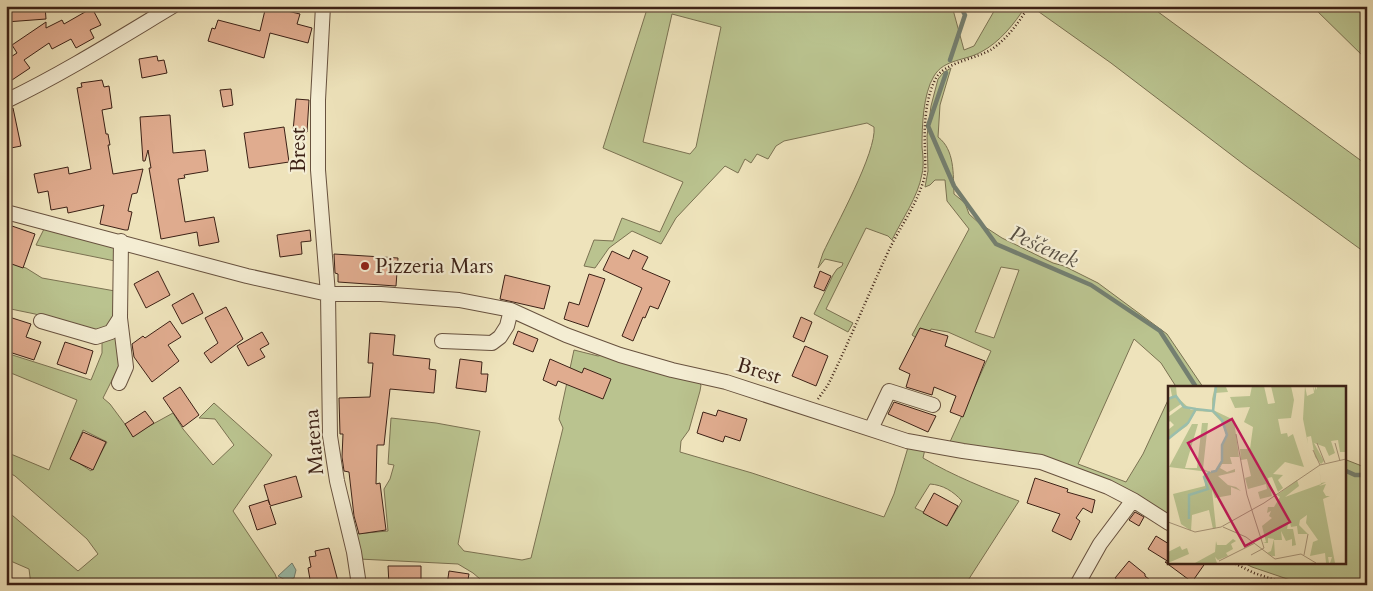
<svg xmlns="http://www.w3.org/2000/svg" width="1373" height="591" font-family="Cardo,serif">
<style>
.green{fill:#bac38f;stroke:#7b7252;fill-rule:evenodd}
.water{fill:#9abeac;stroke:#747f70}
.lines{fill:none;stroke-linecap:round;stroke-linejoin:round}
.stream{stroke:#747f70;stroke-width:4.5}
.building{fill:#e0ac8f;stroke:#3c2116}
.minor-casing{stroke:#68523f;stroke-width:16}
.path{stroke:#3c2116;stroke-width:2.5;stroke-dasharray:1 2.5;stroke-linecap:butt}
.minor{stroke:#f4edd3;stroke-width:14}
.poi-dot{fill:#8f2418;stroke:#f4edd3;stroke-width:2}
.labels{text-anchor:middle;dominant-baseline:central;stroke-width:4.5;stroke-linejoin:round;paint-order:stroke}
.street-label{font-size:21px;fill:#3c2116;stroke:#f4edd3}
.poi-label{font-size:21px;fill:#3c2116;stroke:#f4edd3;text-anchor:start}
.water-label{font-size:22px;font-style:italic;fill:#585043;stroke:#f4edd3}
.inset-river{fill:none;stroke:#9abeac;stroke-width:2.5}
.inset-road{fill:none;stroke:#a79579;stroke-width:1}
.view{fill:#c2185b;fill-opacity:0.15;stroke:#c2185b;stroke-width:2.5}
.inset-edge{fill:none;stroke:#3c2116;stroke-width:2.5}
</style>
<rect width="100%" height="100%" fill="#eee3bb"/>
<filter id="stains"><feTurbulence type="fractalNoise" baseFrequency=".004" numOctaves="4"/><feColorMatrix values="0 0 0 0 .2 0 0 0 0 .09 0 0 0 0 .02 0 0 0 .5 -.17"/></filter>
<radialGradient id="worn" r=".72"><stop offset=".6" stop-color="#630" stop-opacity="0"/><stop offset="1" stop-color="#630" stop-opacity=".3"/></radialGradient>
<path class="green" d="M648,6H788L800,9L801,6H952L964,50L974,46L997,6H1026C1014,24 1000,42 981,52C965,61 944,59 934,76C923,94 922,126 922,147C923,156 924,165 922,174C918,197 902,219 892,240L888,236L866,228L826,309L853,323L848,332L814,314L833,275L837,269L842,266L843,263L825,259L818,268L823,253C835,227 877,152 874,127L867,123L784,141L776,146L768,159L757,154L751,163L745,159L738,173L725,166L676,218L661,244L632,231L609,248L595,268L584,266L594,240L613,241L622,218L660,232L683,182L603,148ZM672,14L721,27L696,147L690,154L643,142Z
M1150,6L1367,165V254L1246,166L1111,63L1032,7Z
M1312,6H1367V60Z
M951,68L940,105L938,137C955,150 953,174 954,194L965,203L969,214L979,223L1002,238L1053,263L1064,266L1098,283L1167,334L1203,387H1174L1175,385L1161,363L1134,339L1078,464L1126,482L1143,454L1169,398V516L1119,487L949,444L991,351L948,332L931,329L925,347L919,340L912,335L969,229L947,201L945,180H935L930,185L925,187L928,171L927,136L931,106L938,79L943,73ZM1001,267L1019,270L994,338L975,332Z
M44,229L114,247L115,261L36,245Z
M6,262L26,268L42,278L115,291C114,314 120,321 97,333L35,314L6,308Z
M116,330L120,364L103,398L110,404L133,435L173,413L183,429L213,465L234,445L215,419L199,418L214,403L272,455L233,511L275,574L279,585H31L29,569L6,559V510L78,571L98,554L87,539L15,476L6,471V452L49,470L77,400L6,371V353L91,380L102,353V341ZM83,430L107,442L91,471L71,458Z
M574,350L598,356L607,354L697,381L701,385L700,391L689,430L681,441L680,452L752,473L884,517L894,494L909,444L925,449L923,458C954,476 986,489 1019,501L965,585H487L473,573L458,564L359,559L355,534L388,531L384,489L390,479L394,465L388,464L391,418L436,423L480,431L458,544L464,551L522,560L531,558L563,428L559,419ZM930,484C943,485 953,491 962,501L948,524L915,508Z
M1344,459L1367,468V585H1305L1252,567L1242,562H1344Z"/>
<path class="water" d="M292,563L296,570L294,578L287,581L278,576Z"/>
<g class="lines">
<path class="stream" d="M950,60L965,15L960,6
M946,73L928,126L954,186L996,244L1091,285L1160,331L1196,387
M1344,470L1355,475H1367"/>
</g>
<path class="building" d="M6,6H45L46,19L6,22Z
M266,6L300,14L297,24L312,28L308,43L270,33L264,58L208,41L212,28L215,29L218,20L260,31Z
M92,8L101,25L90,30L94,38L76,48L71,39L52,49L49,43L24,60L30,68L6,84V60L17,53L12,45L46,22V28L62,20L64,24Z
M157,56L158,61L164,60L167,73L142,78L139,59Z
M102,80L104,87L109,86L112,108L102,110L106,134H108L110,145H108L113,174L143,169L137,193L132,194L128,211L132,212L128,230H125L100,224L104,205L68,213L67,207L51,210L48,191L38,193L34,174L68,167L69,174L91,169L77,88L82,87L81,83Z
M231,89L233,105L223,107L220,90Z
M296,99L309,100L307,132L293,131Z
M13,108L21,146L6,149V110Z
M170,115L173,153L205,150L208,171L184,175L185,178L178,179L185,222L214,217L219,242L199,246L197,232L161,239L149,168H151L148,150L145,161H143L140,117Z
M284,127L289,162L249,168L244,133Z
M12,226L35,234L23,268L6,262V243Z
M310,230L311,241L301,242L302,254L280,257L277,235Z
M633,250L648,257L642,269L670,281L658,309L650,306L645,318L643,317L633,341L622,336L642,288L603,270L612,251L629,259Z
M334,254L398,258L396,286L338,282V274L335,273Z
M158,271L170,295L146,308L134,284Z
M820,271L831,276L824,291L814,287Z
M589,274L605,279L588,327L564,319L569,302L579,305Z
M505,275L550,286L544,309L500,299Z
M193,293L203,313L182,324L172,305Z
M226,307L243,339L211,363L204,353L218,343L205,318Z
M6,316L31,324L26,337L41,342L34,360L6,351Z
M801,317L812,322L804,342L793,337Z
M170,321L181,337L168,345L179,361L152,382L134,357L132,344L143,336L145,338Z
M920,328L948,336L945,346L985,361L963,417L950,412L956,396L934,387L932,395L906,387L910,374L899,369Z
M518,331L538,339L533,352L513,344Z
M262,332L269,344L260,349L265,357L248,366L237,346Z
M370,333L395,335L393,355L430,359L429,369L436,370L434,393L390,389L384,445H377L376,484L380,483L386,530L359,534L354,516L349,472L344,471L342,457L343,434H340L339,398L370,397L373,363H368Z
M65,342L93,351L86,374L57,364Z
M805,346L828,356L816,386L792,376Z
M460,359L482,362L481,374H488L486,392L456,388Z
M550,359L582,373L584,368L611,379L603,399L558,381L556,386L543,380Z
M180,387L199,415L183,427L163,398Z
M894,402L936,416L928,432L888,414Z
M718,410L747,419L740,441L725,436L723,442L697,433L703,412L716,416Z
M145,411L154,423L133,437L125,424Z
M83,432L106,442L93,470L70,459Z
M296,476L302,497L270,506L276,524L257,530L249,506L268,500L270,505L264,485Z
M1035,478L1068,489L1067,492L1095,500L1092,513L1083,508L1076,518L1080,521L1071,540L1052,531L1060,514L1027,503Z
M934,493L958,506L947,526L923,513Z
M1135,512L1144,517L1139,526L1129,520Z
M1156,536L1169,544V562H1206L1192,582L1165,562H1169L1148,549Z
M329,548L339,585H311L308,568L311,567L309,557L316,556L315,551Z
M1129,561L1145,574V576L1156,585H1124L1115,578Z
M388,566H421V585H389Z
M449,571L469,574L467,585H447Z"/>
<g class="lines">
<defs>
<path id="minor" d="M323,6L318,100V170L328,294L330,436L337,481L354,552L359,585
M6,101C64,73 118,39 173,6
M6,212L247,276L328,294H381L459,300L511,310L566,335L620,355L672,370L726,382L907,441L963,451L1041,462L1108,487L1133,500L1169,523
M41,321L96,337L111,332L120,318L121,241
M442,341L492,343L500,337L507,326L511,310
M119,383L126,367L120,318
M871,429L889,391L933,405
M1077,585L1100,544L1133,500"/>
</defs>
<use href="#minor" class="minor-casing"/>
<path class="path" d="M818,399L828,385C850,340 868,295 889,250C900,227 917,204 924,179C926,169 925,158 925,149C924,126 925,99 936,78C945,62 977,59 992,49C1008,38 1019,22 1029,6
M1232,562L1254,573L1290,585"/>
<use href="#minor" class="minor"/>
</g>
<circle class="poi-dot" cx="365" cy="266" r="5"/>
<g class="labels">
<g class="street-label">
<text transform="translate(298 150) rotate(-90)">Brest</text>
<text transform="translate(759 371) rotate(17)">Brest</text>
<text transform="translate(314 442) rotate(-95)">Matena</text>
</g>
<g class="poi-label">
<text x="375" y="266">Pizzeria Mars</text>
</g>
<g class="water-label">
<text transform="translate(1044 247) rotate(24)">Peščenek</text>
</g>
</g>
<g transform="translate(1168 386)">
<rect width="178" height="178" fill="#eee3bb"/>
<path d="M2,0H8L9,11L23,24H44V13L47,0L58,1L60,6L47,7L45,24L66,34L71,71H62L64,78H54L52,82L59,86L67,83V86L50,90L60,99L68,101L73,105L63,101V109L47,112L44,104L48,142L45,143L41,124L24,129L23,145L13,138L5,108L37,100V91L41,86L1,81L24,38H30L17,82H29L34,37H40L35,83L42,86L48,84L53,79L54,59L58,49L55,38L44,26L28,25L19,40L0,53V44L6,39L2,35L0,37V31L15,20L13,18L0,27V12L4,10ZM84,0H96L100,18L107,17L103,0H123L126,14L123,32L110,33L113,48L119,47L120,51L125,48L136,81L117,76L105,88L115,89L110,94L115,102L110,106L104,91L100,92L104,110L92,113L90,106L99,103L98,98L80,103L77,92L83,90L79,73L73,74L72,63H82L85,41L76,36L82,21L67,22L62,11L82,10ZM137,0L139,10L146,7L145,0L147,5V0L149,4V0H177V66H172L170,54L163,55L167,67L161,70L157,61L146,57L156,75L153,78L147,71L143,50L139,51L140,58L135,33ZM151,80L153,97L158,96L151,100L158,98L155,105L158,110H162L155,113L167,177H162L164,171H160L161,177H158L157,167L142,170L145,156L150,154L138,137L139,129L132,134L131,139L140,148H130L129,140L123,141L121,133L119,143H125L128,159L124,160V153L118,155L113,145L114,154H106L107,170H104L99,167L103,165L106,153L100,152V157H95L98,156L94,140L104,132L101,130L103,125L99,127L100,121H106L112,111L109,109L129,94L131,100L117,111L153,98ZM65,153L68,155L63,158L65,163L58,167L60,170L50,174L47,171L49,177H27L47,166L48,155L49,159H58ZM12,160L14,164L19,162L21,168L0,177V166Z" fill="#bac38f"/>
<path class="inset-river" d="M0,13L8,10L16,21L28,23M0,53L20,37L28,23L45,25M43,86L48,85L54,75V59L59,49L54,34L45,25L48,0M21,133V109L40,103L36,91L42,86"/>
<path class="inset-road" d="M68,48L79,109L96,162L83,169M149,57L157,77M167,57L172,75M145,64L152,79M0,136L27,146L53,141L96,117L152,79L178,73M55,141L78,151L107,173L133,168L148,177M136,169L140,148M51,175L87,157"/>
<path class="view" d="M64,33L122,136L77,160L20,57Z"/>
<rect width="178" height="178" class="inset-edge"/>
</g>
<rect width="1373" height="591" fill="none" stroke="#eee3bb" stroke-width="25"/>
<rect x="8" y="8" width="1358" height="576" fill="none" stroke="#3c2116" stroke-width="2.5"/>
<rect x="12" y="12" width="1348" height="566" fill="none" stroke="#3c2116"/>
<rect width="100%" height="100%" filter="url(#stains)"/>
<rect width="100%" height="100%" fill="url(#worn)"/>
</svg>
